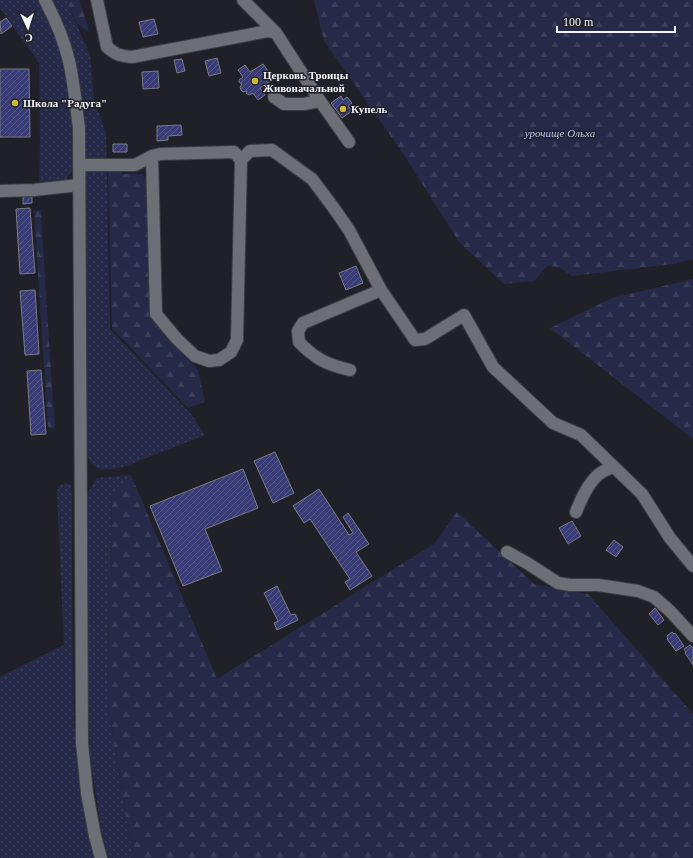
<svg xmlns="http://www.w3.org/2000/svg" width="693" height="858" font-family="'Times New Roman',serif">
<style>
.grass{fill:url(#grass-dots)}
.forest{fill:url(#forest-firs)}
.building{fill:url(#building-hatch);stroke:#797a82}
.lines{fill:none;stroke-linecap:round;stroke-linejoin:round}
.minor-casing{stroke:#3d3e43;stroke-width:14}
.minor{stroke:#6d6f76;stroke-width:12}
.poi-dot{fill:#ceb837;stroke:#202128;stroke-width:1.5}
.labels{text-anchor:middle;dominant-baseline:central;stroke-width:3;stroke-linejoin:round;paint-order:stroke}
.poi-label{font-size:11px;font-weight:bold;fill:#f2f2f7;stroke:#202128;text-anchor:start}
.park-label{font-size:11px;font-style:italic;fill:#bec5fa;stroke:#202128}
</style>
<defs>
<pattern id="grass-dots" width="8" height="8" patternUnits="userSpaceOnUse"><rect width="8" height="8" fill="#262948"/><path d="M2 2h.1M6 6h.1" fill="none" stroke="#3b3e5a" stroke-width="1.8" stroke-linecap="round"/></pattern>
<pattern id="forest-firs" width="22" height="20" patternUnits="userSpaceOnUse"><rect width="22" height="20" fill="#262948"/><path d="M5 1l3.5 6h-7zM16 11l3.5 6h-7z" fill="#3b3e5a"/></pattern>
<pattern id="building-hatch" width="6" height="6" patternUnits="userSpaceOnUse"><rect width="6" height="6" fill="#393b74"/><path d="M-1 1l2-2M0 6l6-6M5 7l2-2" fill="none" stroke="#565889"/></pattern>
</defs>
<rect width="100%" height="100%" fill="#202128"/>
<path class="grass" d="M0,0H38L48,17L59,46L67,74L72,108L74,168L64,182L57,185L39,183L40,142L39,63L0,8Z
M51,0H66L90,55L94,99L106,133L110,329L192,415L205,435L123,467C115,469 99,472 92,464C90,462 89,458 87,455L84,120L80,83L73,54L64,26Z
M131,475L112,494L107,697L129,835L135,858H109L103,841L87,735L86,497L96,478Z
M66,483L71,486L72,493V609L74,726L87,827L96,858H0V677L64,645L57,492L59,485Z"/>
<path class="forest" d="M66,0H79L90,33L77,23Z
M314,0H693V259L673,264L572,276L559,267L547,266L534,281L504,284L459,242L404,155L324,41Z
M121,168L122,174H142L149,182L152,318L198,370L205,402L188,408L112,328L108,169Z
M41,210L45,280L55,429L48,427L34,211Z
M693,279V439L550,328L612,298Z
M131,475L217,679L434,544L457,512L534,584L588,594L693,714V858H135L129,835L107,697L112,494Z"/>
<path class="building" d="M6,18L12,26L1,34L0,22Z
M154,19L158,34L143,37L139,22Z
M217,58L221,73L209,76L205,61Z
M182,59L185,71L177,73L174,60Z
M263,64L274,79L260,88L265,95L258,100L253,93L249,95L246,93L247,91L243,92L241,90L240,87L242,84L239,82V80L243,77L238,70L245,65L250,72Z
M0,69H29L30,137H0Z
M158,71L159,88L143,89L142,72Z
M341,96L343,100L347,97L352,103L348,106L352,111L342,118L331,103Z
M181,125L182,135L168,136V140L157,141V126Z
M113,144H127V152H113Z
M23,194H32V203L23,204Z
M30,208L35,273L20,274L16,209Z
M356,266L363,283L346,290L339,273Z
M35,290L39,354L25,355L20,291Z
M41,370L46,434L31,435L27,371Z
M275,452L294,493L273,503L254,461Z
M243,469L258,508L205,529L222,571L183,586L150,506Z
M319,489L349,535L353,533L343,517L348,513L369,544L356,552L372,576L350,590L345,582L350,579L310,519L304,523L293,506Z
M572,521L581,536L568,544L559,528Z
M614,540L623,547L616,557L606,550Z
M277,586L291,615L295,614L298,620L277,630L274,623L278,621L264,593Z
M655,608L664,620L658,625L649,614Z
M672,632L674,634L675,633L684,646L676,651L667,639L668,638L667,636Z
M690,645L693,648V665L685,653L686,652L684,649Z"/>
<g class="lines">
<defs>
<path id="minor" d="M45,0C55,19 64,40 69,61C74,83 76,106 79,128L82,743L87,793L95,836L101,858
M97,0L107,47C116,55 121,56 132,57L268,31L276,33
M243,0L276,33L320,101L349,142
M274,97L284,104H304L320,101
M241,160L234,152L160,154L152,156L156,314L177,339L195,356L209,361L219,360L231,352L237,340L241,160L250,151L272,150L312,179L333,207L349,230L381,290L415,340L425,339L464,315L493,367L553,423L581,435L642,494L670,538L693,566
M79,165H135L152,156
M0,191L34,190L79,185
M350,370C328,365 315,359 299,342L298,331L303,323L381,290
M576,512C581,499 589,480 602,472C606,470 610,468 614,467
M507,552L527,563L558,583L570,585H598L638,591L654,597L670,611L693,636"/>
</defs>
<use href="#minor" class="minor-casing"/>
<use href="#minor" class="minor"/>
</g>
<g class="poi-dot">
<circle cx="255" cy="81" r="4"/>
<circle cx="15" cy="103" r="4"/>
<circle cx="343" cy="109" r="4"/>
</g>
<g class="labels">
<g class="poi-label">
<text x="263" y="75">Церковь Троицы<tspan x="263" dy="13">Живоначальной</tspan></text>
<text x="23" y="103">Школа "Радуга"</text>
<text x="351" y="109">Купель</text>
</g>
<g class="park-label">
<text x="560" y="133">урочище Ольха</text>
</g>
</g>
<g transform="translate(28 28) rotate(176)" stroke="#202128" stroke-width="3" paint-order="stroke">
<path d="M0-3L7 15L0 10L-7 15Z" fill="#f2f2f7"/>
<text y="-6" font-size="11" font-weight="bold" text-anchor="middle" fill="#f2f2f7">С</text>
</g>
<path d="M557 26v6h118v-6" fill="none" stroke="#f2f2f7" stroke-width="2"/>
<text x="563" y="26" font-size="12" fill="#f2f2f7" stroke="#202128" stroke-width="3" paint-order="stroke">100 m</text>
</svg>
